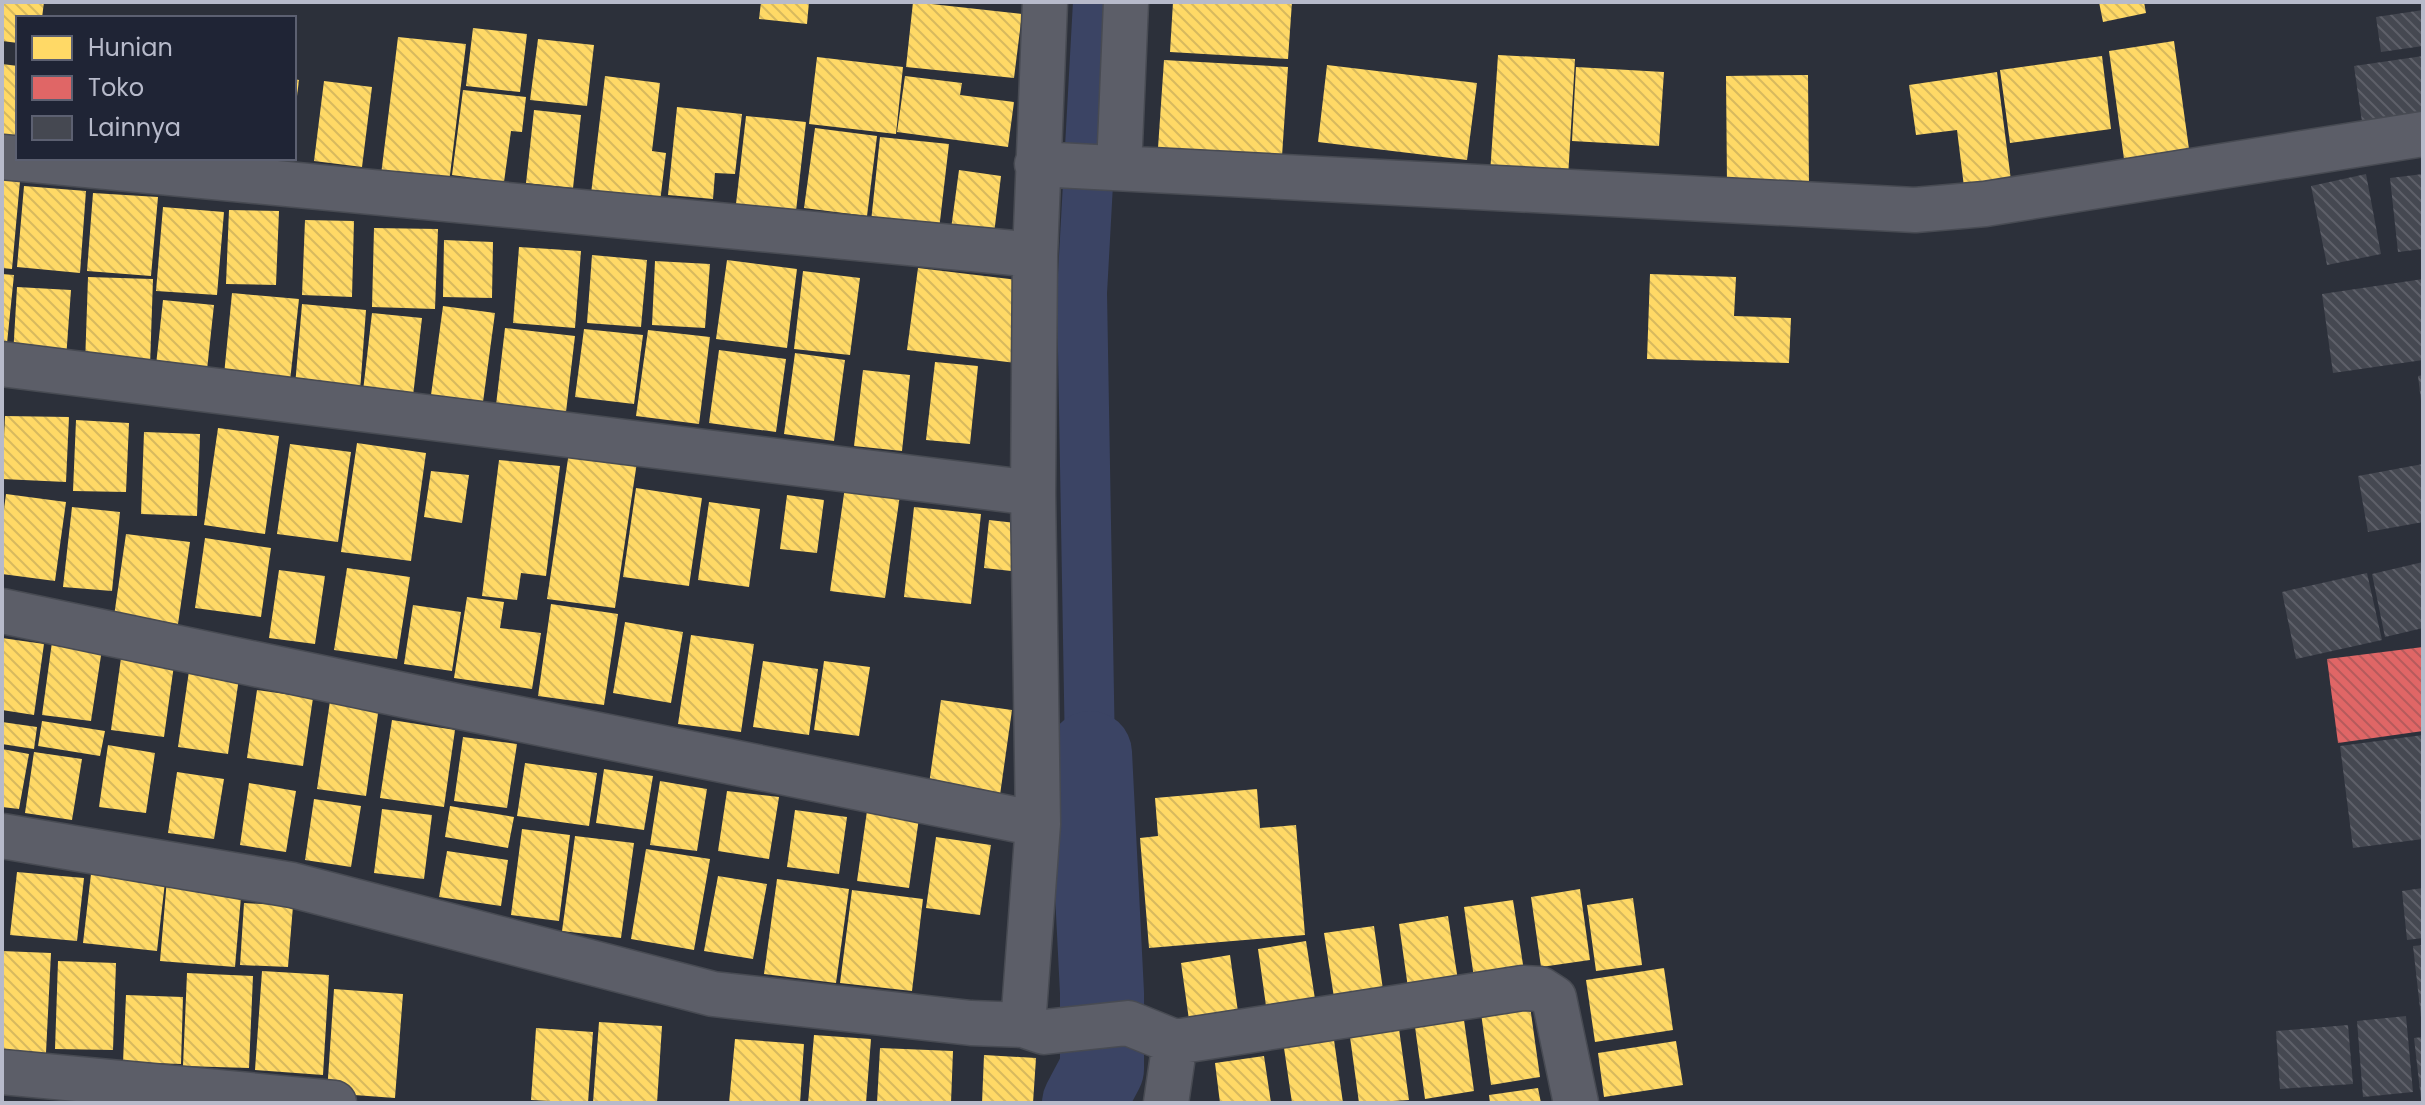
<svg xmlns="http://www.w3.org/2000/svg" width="2425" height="1105" font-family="Poppins,sans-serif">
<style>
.homes{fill:url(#homes-back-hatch)}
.shops{fill:url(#shops-back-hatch)}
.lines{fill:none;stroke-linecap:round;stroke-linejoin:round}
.canal{stroke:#3b4464;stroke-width:50}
.river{stroke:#3b4464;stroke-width:84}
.building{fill:url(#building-back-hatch)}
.street-casing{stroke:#484b53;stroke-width:47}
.street{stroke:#5c5e68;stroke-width:44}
</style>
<defs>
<pattern id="homes-back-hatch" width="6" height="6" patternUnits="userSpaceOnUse" patternTransform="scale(2)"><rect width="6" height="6" fill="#ffd966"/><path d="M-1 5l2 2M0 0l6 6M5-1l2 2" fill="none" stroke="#d7b95e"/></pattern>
<pattern id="shops-back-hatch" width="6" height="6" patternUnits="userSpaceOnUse" patternTransform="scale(2)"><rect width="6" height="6" fill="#e06666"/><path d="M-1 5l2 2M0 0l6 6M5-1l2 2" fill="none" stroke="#b65a5c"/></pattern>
<pattern id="building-back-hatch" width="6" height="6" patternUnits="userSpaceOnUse" patternTransform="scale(2)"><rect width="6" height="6" fill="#454851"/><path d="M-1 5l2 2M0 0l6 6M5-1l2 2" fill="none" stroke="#5e6069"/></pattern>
</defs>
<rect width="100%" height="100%" fill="#2c303a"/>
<path class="homes" d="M2,2H44L42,18H18V43L2,41Z
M761,2H809L807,24L759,19Z
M913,2L1022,14L1014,78L906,67Z
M1173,2H1292L1288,59L1170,52Z
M2099,2H2144L2146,13L2103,22Z
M473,28L527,34L520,92L466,86Z
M398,37L466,44L448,191L380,183Z
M538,39L594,45L587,106L530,100Z
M2174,41L2189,149L2124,159L2109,51Z
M1498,55L1575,59L1568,178L1490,174Z
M2102,56L2111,129L2010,143L2000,70Z
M817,57L903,67L896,134L809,124Z
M1164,60L1288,67L1282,156L1158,148Z
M2,64L18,66V136L2,134Z
M1327,65L1477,83L1467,160L1318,142Z
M1576,67L1664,72L1659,146L1572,141Z
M1997,72L2012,188L1965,195L1957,130L1916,135L1909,85Z
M1808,75L1809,185L1727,186L1726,76Z
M605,76L660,83L652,151L666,153L660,202L591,194Z
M905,76L962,83L960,95L1014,102L1008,147L897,132Z
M294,79L299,80L296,104H294Z
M324,81L372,87L362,167L314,161Z
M463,90L526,97L522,132L511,131L504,182L452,175Z
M677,107L742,114L735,174L715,173L713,199L668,195Z
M534,110L581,115L573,188L526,183Z
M746,116L806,122L796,211L736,204Z
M815,128L877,136L867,216L804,208Z
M880,137L949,144L938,238L870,231Z
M959,170L1001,176L994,234L951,229Z
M2,180L20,181L12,269L2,268Z
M24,186L86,191L80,273L17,267Z
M93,193L158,197L151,276L87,271Z
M163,207L224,212L217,295L156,291Z
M229,210L279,211L276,285L226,284Z
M305,220L354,221L352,297L302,295Z
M374,228L438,229L435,309L372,307Z
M444,240L493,242L492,298L443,297Z
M519,247L581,251L575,328L513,323Z
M592,255L647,260L641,327L587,323Z
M727,260L797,269L787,348L716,339Z
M655,261L710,264L705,328L652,325Z
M918,268L1027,281L1016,363L907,350Z
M803,271L860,278L850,355L794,349Z
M2,274L14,275L6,353H2Z
M1650,274L1736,277L1734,316L1791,318L1789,363L1647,359Z
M88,277L153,279L150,366L85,364Z
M17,287L71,290L66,359L13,356Z
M232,293L299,299L290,381L224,375Z
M163,300L214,305L207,370L156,365Z
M302,304L366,310L360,391L295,386Z
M443,306L495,313L483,402L431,395Z
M372,313L422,318L413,396L363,391Z
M505,328L575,336L566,412L496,405Z
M584,329L643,335L634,404L575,397Z
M648,330L710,337L699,424L636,416Z
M719,350L786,359L776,432L709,423Z
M795,353L845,360L834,441L784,434Z
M935,362L978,366L970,444L926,440Z
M863,370L910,375L902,451L854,446Z
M5,416L69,417L66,482L2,479Z
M76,420L129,423L126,492L73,491Z
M218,428L279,436L265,534L204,525Z
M144,432L200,434L197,516L141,514Z
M357,443L426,453L411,561L341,552Z
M290,444L351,452L338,542L277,534Z
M569,452L637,462L615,608L547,599Z
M499,460L560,466L546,576L521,573L517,600L482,596Z
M431,471L469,475L462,523L424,517Z
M845,487L900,495L885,598L830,591Z
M636,488L702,498L689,586L623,577Z
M6,494L66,502L55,581L2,574V524Z
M787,495L824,500L817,553L780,549Z
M709,502L760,509L749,587L698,580Z
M72,507L120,512L112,591L63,587Z
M914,507L981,514L971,604L904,597Z
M989,520L1026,524L1021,572L984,568Z
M126,534L190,542L178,624L114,616Z
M205,538L271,548L261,617L195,608Z
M347,568L410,577L397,659L334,650Z
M279,570L325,576L315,644L269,638Z
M467,597L504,602L500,628L541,633L532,689L454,678Z
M551,604L618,614L604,705L538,696Z
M413,605L461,612L452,671L404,664Z
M625,622L683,632L671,703L613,693Z
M691,635L754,644L741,732L678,724Z
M2,638L44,644L34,715L2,710Z
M52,642L102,649L91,721L42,715Z
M121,658L174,665L164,737L111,730Z
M763,661L818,669L809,735L753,727Z
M824,661L870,667L859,736L814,730Z
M189,671L239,678L228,754L178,747Z
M257,690L313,698L303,766L247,758Z
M941,700L1012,710L1000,795L929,784Z
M330,701L379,707L366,796L317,789Z
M392,720L455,730L444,807L380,798Z
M42,721L105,731L100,756L38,746Z
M2,722L37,727L34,749L2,744Z
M463,737L517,744L507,808L454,801Z
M108,745L155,753L146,813L99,807Z
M2,749L29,754L19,809L2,807Z
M34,752L82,759L72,820L25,813Z
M525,763L597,773L589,826L517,816Z
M604,769L653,776L644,830L596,823Z
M177,772L224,779L214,839L168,833Z
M660,781L707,789L697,851L650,845Z
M249,783L296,791L286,852L240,845Z
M1257,789L1260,828L1296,825L1305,935L1149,948L1140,838L1158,836L1155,798Z
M727,791L779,797L769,859L718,851Z
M314,799L361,806L351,867L305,860Z
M450,806L514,817L508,848L445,837Z
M382,809L432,815L424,879L374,873Z
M795,810L847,817L839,874L787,867Z
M867,811L919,818L909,888L857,881Z
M522,829L570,835L559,921L511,915Z
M575,836L634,843L621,938L562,931Z
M936,837L991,845L980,915L926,908Z
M646,849L710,859L694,950L631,939Z
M447,851L508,860L501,906L439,897Z
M17,872L84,878L77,941L10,935Z
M91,874L165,882L157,951L83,943Z
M718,876L767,884L753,959L704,951Z
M167,879L242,885L235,967L160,961Z
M777,879L849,889L836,983L764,974Z
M1580,889L1590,960L1541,967L1531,897Z
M852,890L923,899L912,991L840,983Z
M1633,898L1642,965L1596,971L1587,905Z
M1513,900L1524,971L1474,978L1464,907Z
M244,903L293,906L288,967L240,965Z
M1448,916L1459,987L1409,995L1399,924Z
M1374,926L1384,997L1335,1004L1324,933Z
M1306,941L1317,1012L1268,1020L1258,949Z
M2,951L51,953L46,1053L2,1052Z
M1230,955L1240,1026L1191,1034L1181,963Z
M58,961L116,963L113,1050L55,1049Z
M1664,968L1673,1030L1595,1042L1586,980Z
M262,971L329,975L323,1075L255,1070Z
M187,973L253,976L249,1068L183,1066Z
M334,989L403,994L395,1098L327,1093Z
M126,995L183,997L181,1064L123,1062Z
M1530,1006L1540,1077L1491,1085L1481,1013Z
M1464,1020L1474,1091L1425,1099L1415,1027Z
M599,1022L662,1026L657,1103L593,1102Z
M536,1028L593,1032L588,1103L531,1100Z
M1399,1029L1409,1100L1359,1103L1350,1037Z
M814,1035L871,1039L866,1103H808Z
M735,1039L804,1044L800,1103H729Z
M1334,1040L1343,1103H1292L1284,1048Z
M1676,1041L1683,1085L1604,1097L1598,1053Z
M880,1048L953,1051L951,1103H877Z
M984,1055L1036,1058L1033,1103H982Z
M1264,1056L1271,1103H1220L1215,1063Z
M1538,1088L1541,1103H1490L1489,1095Z"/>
<path class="shops" d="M2423,647V731L2338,743L2327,659Z"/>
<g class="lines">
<path class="canal" d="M1090,753L1082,293L1098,2"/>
<path class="river" d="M1084,1103L1102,1069V993L1090,753"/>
</g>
<path class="building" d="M2423,10V46L2381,52L2376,17Z
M2423,56V120L2363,129L2354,66Z
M2366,174L2381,254L2327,265L2311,186Z
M2423,174V249L2398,252L2390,178Z
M2423,279V360L2333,373L2322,294Z
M2423,375V401H2421L2418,376Z
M2423,464V522L2368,532L2358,476Z
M2423,562V628L2385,637L2372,574Z
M2367,573L2382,640L2296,659L2282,592Z
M2423,735V839L2353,848L2340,746Z
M2423,888V938L2407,940L2402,891Z
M2423,945V1017H2421L2413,946Z
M2406,1016L2413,1092L2363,1097L2357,1021Z
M2348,1025L2353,1084L2280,1089L2276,1031Z
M2423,1037V1099H2421L2414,1038Z"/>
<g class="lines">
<defs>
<path id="street" d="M2,157L1035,255
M1037,164L1915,210L1985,204L2423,134
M1119,168L1126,2
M2,364L1033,493
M2,611L475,710L1038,824
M2,836L292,885L713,994L971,1023L1023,1025L1044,1032L1128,1023L1175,1042L1523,988L1540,989L1554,998L1576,1103
M1023,1025L1038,824L1033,493L1035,255L1045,2
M2,1072L334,1103
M1166,1103L1175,1042"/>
</defs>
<use href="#street" class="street-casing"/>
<use href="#street" class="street"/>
</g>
<rect width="2425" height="1105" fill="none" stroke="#b7baca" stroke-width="8"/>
<rect x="16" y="16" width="280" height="144" fill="#1f2435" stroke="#5c6071" stroke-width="2"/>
<rect x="32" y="36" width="40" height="24" fill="#ffd966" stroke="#5c6071" stroke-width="2"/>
<text x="88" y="56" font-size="24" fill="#b7baca">Hunian</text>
<rect x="32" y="76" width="40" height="24" fill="#e06666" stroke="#5c6071" stroke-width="2"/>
<text x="88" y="96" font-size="24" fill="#b7baca">Toko</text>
<rect x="32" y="116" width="40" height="24" fill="#454851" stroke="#5c6071" stroke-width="2"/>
<text x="88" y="136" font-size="24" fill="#b7baca">Lainnya</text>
</svg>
